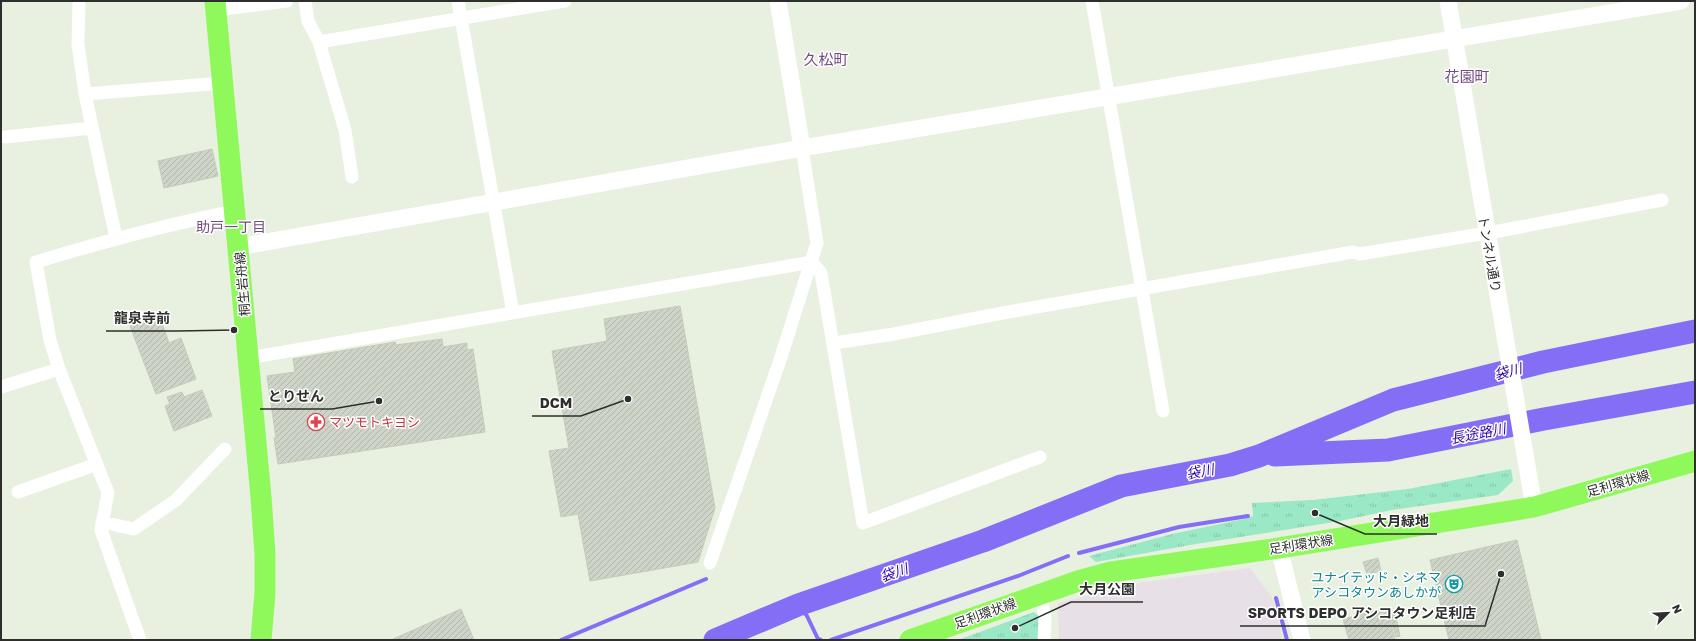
<svg xmlns="http://www.w3.org/2000/svg" width="1696" height="641" font-family="'Golos Text','Noto Sans JP',sans-serif">
<style>
.industrial{fill:#e8e0e7}
.park{fill:url(#park-tufts)}
.lines{fill:none;stroke-linecap:round;stroke-linejoin:round}
.stream{stroke:#856ef6;stroke-width:4}
.river{stroke:#856ef6;stroke-width:23}
.building{fill:url(#building-hatch);stroke:#c1ccb9}
.minor{stroke:#fff;stroke-width:13}
.tertiary{stroke:#fff;stroke-width:17}
.primary{stroke:#8ff95b;stroke-width:21}
.labels{text-anchor:middle;dominant-baseline:central;stroke-width:3;stroke-linejoin:round;paint-order:stroke}
.street-label{font-size:13px;fill:#2e2e2e;stroke:#fff}
.health-label{font-size:13px;fill:#be3a42;stroke:#fff;text-anchor:start}
.culture-label{font-size:13px;fill:#0d838f;stroke:#fff;text-anchor:end}
.neighbourhood-label{font-size:14px;fill:#734a82;stroke:#fff}
.water-label{font-size:14px;font-style:italic;fill:#2e05aa;stroke:#fff}
.quarter-label{font-size:15px;fill:#734a82;stroke:#fff}
.leader{fill:none;stroke:#2e2e2e;stroke-width:1.5}
.callout-dot{fill:#2e2e2e;stroke:#fff;stroke-width:1.5}
.callout-label{font-size:14px;text-anchor:middle;font-weight:bold;fill:#2e2e2e;stroke:#fff;stroke-width:3;stroke-linejoin:round;paint-order:stroke}
</style>
<defs>
<pattern id="park-tufts" width="24" height="20" patternUnits="userSpaceOnUse"><rect width="24" height="20" fill="#9ae8c6"/><path d="M3 7l-1-3M5 7V3M7 7l1-3M15 17l-1-3M17 17v-4M19 17l1-3" fill="none" stroke="#85c7aa"/></pattern>
<pattern id="building-hatch" width="6" height="6" patternUnits="userSpaceOnUse"><rect width="6" height="6" fill="#ced5c8"/><path d="M-1 1l2-2M0 6l6-6M5 7l2-2" fill="none" stroke="#b1b7ac"/></pattern>
</defs>
<rect width="100%" height="100%" fill="#e8f0e0"/>
<path class="industrial" d="M1250,568L1272,597L1283,640H1059L1058,603L1144,582Z"/>
<path class="park" d="M1511,469L1513,481L1498,495L1392,510L1340,521L1190,545L1096,562L1089,556L1172,534L1244,519L1253,516L1252,503L1313,500L1408,489Z
M1034,612L1039,616L1038,640H958Z"/>
<g class="lines">
<path class="stream" d="M1079,553L1179,527L1248,516
M1276,598L1287,640
M798,605L807,616L818,639L821,640
M561,640L706,579
M831,640L1018,576L1068,556"/>
<path class="river" d="M1275,455L1388,450L1544,419L1695,392
M715,640L798,605L983,541L1121,486L1230,465L1259,456L1393,400L1543,362L1695,331"/>
</g>
<path class="building" d="M212,149L218,176L164,188L158,161Z
M680,306L715,508L698,562L590,581L578,514L561,517L549,451L569,448L552,351L607,341L604,319Z
M159,315L169,343L181,338L196,379L156,394L130,326Z
M442,339L443,347L467,343V350L473,349L485,432L278,464L274,438H276L267,376L295,372L293,359L395,342L396,345Z
M202,390L212,416L174,431L165,406L170,404L167,397L182,392L184,397Z
M1517,540L1541,640H1449L1430,560Z
M1378,558L1381,571L1367,574L1363,562Z
M1387,608L1395,640H1349L1343,619Z
M461,609L474,640H392L393,639Z
M1395,613L1400,636L1396,637L1390,615Z"/>
<g class="lines">
<path class="minor" d="M79,1L78,44L85,94L116,238
M305,1L308,21L319,42L345,130L352,177
M458,1L513,313
M1092,1L1163,411
M216,10L287,1
M319,42L565,1
M85,94L223,83
M5,137L92,128
M834,343L894,334L1008,312L1353,252L1360,254L1499,231L1662,200
M248,358L812,262L821,273L863,523L1040,457
M59,369L108,493L101,530L140,640
M1,387L59,369L50,340L36,262C102,242 168,224 236,211
M18,492L97,464
M102,522L134,529L176,500L225,449
M710,563L781,357L817,243L802,148
M1040,594L1045,617L1044,640"/>
<path class="tertiary" d="M778,1L802,148
M1448,1L1534,507
M238,247L802,148L1681,1
M1279,548L1302,640"/>
<path class="primary" d="M215,1L261,497L265,554V593L261,640
M910,640L1078,581L1111,572L1279,548L1534,507L1695,461"/>
</g>
<defs>
<symbol id="pharmacy-ring" viewBox="-11 -11 22 22"><circle r="9.5" fill="#fff" stroke="#e0444e" stroke-width="1.5"/><path d="M-2-6h4v4h4v4h-4v4h-4v-4h-4v-4h4Z" fill="#e0444e"/></symbol>
<symbol id="theatre-ring" viewBox="-11 -11 22 22"><circle r="9.5" fill="#fff" stroke="#0f9aa8" stroke-width="1.5"/><path d="M-5-5.5Q0-4 5-5.5V0Q5 5 0 6Q-5 5-5 0ZM-3.3-2.5H-1v1.5H-3.3ZM1-2.5H3.3v1.5H1ZM-2.8 1Q0 5.5 2.8 1Z" fill="#0f9aa8"/></symbol>
</defs>
<g fill-rule="evenodd">
<use href="#pharmacy-ring" x="306" y="412" width="20" height="20"/>
<use href="#theatre-ring" x="1444" y="574" width="20" height="20"/>
</g>
<g class="labels">
<g class="street-label">
<text transform="translate(1490 254) rotate(80)">トンネル通り</text>
<text transform="translate(242 284) rotate(-95)">桐生岩舟線</text>
<text transform="translate(1618 483) rotate(-16)">足利環状線</text>
<text transform="translate(1301 544) rotate(-9)">足利環状線</text>
<text transform="translate(985 613) rotate(-20)">足利環状線</text>
</g>
<g class="health-label">
<text x="329" y="422">マツモトキヨシ</text>
</g>
<g class="culture-label">
<text x="1441" y="577">ユナイテッド・シネマ<tspan x="1441" dy="15">アシコタウンあしかが</tspan></text>
</g>
<g class="neighbourhood-label">
<text x="231" y="226">助戸一丁目</text>
</g>
<g class="water-label">
<text transform="translate(1508 371) rotate(-14)">袋川</text>
<text transform="translate(1478 433) rotate(-11)">長途路川</text>
<text transform="translate(1200 471) rotate(-11)">袋川</text>
<text transform="translate(894 572) rotate(-19)">袋川</text>
</g>
<g class="quarter-label">
<text x="826" y="59">久松町</text>
<text x="1467" y="76">花園町</text>
</g>
</g>
<path class="leader" d="M234 330L178 331H106M379 401L332 409H260M628 399L581 416H532M1315 513L1365 534H1437M1015 628L1071 602H1143M1501 574L1485 626H1240"/>
<g class="callout-dot">
<circle cx="234" cy="330" r="4"/>
<circle cx="379" cy="401" r="4"/>
<circle cx="628" cy="399" r="4"/>
<circle cx="1315" cy="513" r="4"/>
<circle cx="1015" cy="628" r="4"/>
<circle cx="1501" cy="574" r="4"/>
</g>
<g class="callout-label">
<text x="142" y="323">龍泉寺前</text>
<text x="296" y="401">とりせん</text>
<text x="556" y="408">DCM</text>
<text x="1401" y="526">大月緑地</text>
<text x="1107" y="594">大月公園</text>
<text x="1362" y="618">SPORTS DEPO アシコタウン足利店</text>
</g>
<rect width="1696" height="641" fill="none" stroke="#2e2e2e" stroke-width="4"/>
<g transform="translate(1668 613) rotate(66)" stroke="#ffffff" stroke-width="3" paint-order="stroke">
<path d="M0-3L7 15L0 10L-7 15Z" fill="#2e2e2e"/>
<text y="-6" font-size="11" font-weight="bold" text-anchor="middle" fill="#2e2e2e">N</text>
</g>
</svg>
